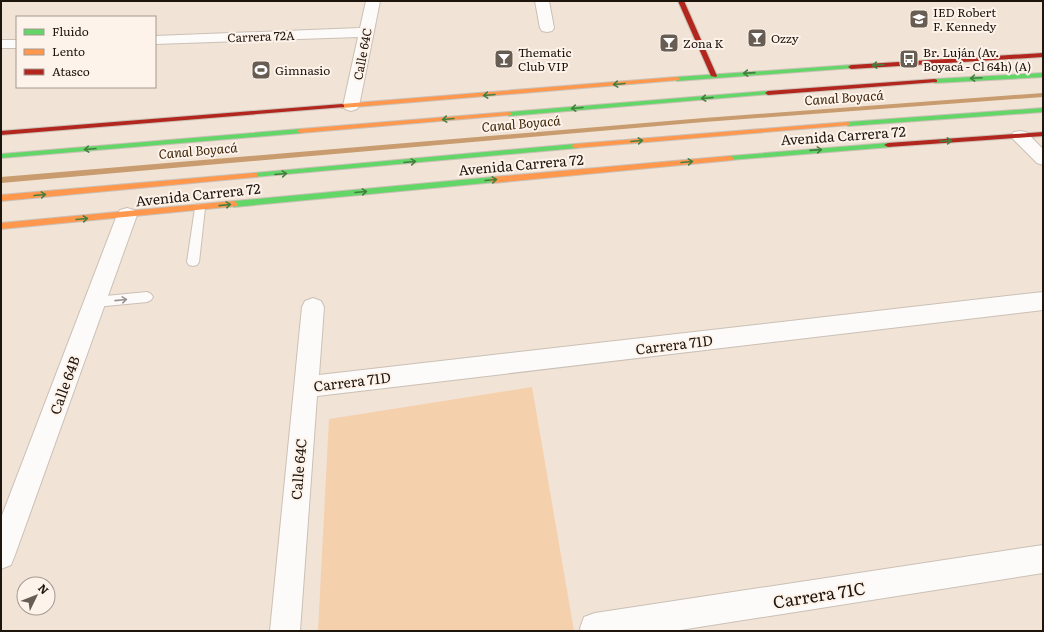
<svg xmlns="http://www.w3.org/2000/svg" width="1044" height="632" font-family="Literata,serif">
<style>
.green{fill:#f5d0ad}
.lines{fill:none;stroke-linecap:round;stroke-linejoin:round}
.stream{fill:#c89c6e;fill-rule:evenodd}
.lane-casing{stroke:#cbc0b6;stroke-width:2}
.street-casing{stroke:#cbc0b6;stroke-width:2}
.fast-casing{stroke:#cbc0b6;stroke-width:2}
.slow-casing{stroke:#cbc0b6;stroke-width:2}
.jam-casing{stroke:#cbc0b6;stroke-width:2}
.lane{fill:#fdfbf9;fill-rule:evenodd}
.street{fill:#fdfbf9;fill-rule:evenodd}
.fast{fill:#63d668;fill-rule:evenodd}
.slow{fill:#ff974d;fill-rule:evenodd}
.jam{fill:#b3261e;fill-rule:evenodd}
.oneway{stroke:#447f3f}
.oneway2{stroke:#99948f}
.labels{text-anchor:middle;dominant-baseline:central;stroke-width:4;stroke-linejoin:round;paint-order:stroke}
.far-poi-label{font-size:12px;fill:#1e150d;stroke:#fef3ea;text-anchor:start}
.far-street-label{font-size:12px;fill:#1e150d;stroke:#fef3ea}
.far-water-label{font-size:13px;font-style:italic;fill:#3c2409;stroke:#fef3ea}
.street-label{font-size:14px;fill:#1e150d;stroke:#fef3ea}
.near-street-label{font-size:17px;fill:#1e150d;stroke:#fef3ea}
</style>
<rect width="100%" height="100%" fill="#f1e3d6"/>
<path class="green" d="M532,387L574,631H318L329,419Z"/>
<g class="lines">
<path class="stream" d="M1043,93V97L704,122L1,183V177L704,118Z"/>
<defs>
<path id="lane" d="M200,204L204,205L205,208L199,262L197,265L193,266L189,265L187,262L195,208L196,205Z
M147,292L151,294L153,297L151,300L147,302L95,307L91,305L89,302L91,299L95,297Z"/>
<path id="street" d="M366,1H380L359,106L357,109L351,111L345,109L343,106L358,37L155,44V36L360,28Z
M535,1H549L554,28L552,31L547,32L542,31L540,28Z
M1,40H17V48H1Z
M1020,131L1026,132L1043,149V165L1037,163L1014,140L1011,136L1014,132Z
M127,208L134,210L137,215L15,555L11,565L1,569V518L117,215L120,210Z
M1043,292V310L317,396L300,631H270L302,307L305,301L313,298L321,301L324,307L319,375Z
M1043,545V573L674,631H581L580,628L584,617L595,613Z"/>
<path id="fast" d="M851,65L853,66V68L677,81L674,79L677,77Z
M1043,73V77L935,83L932,81L935,79Z
M768,91L771,93L770,94L509,116L506,114L509,112Z
M1043,108V112L848,126L845,124L848,122Z
M300,129H302V133L1,158V154Z
M888,143L892,145L891,147L730,160L726,158L730,156Z
M575,144L579,146L578,148L254,177L250,175L254,173Z
M493,177L496,178V182L234,207L230,204L234,201Z"/>
<path id="slow" d="M677,77L679,78V80L342,108L339,106L342,104Z
M509,112L511,113V115L300,133L297,131L300,129Z
M848,122L850,123V125L575,148L571,146L575,144Z
M730,156L734,158L733,160L493,183L489,180L493,177Z
M254,173H257V177L1,201V195Z
M234,201L238,204L237,206L1,229V223Z"/>
<path id="jam" d="M678,1H684L717,76L716,77L711,76Z
M1043,53V57L851,69L848,67L851,65Z
M935,79L937,80V82L768,95L765,93L768,91Z
M342,104L344,105V107L1,135V131Z
M1043,132V136L888,147L884,145L888,143Z"/>
</defs>
<use href="#lane" class="lane-casing"/>
<use href="#street" class="street-casing"/>
<use href="#fast" class="fast-casing"/>
<use href="#slow" class="slow-casing"/>
<use href="#jam" class="jam-casing"/>
<use href="#lane" class="lane"/>
<use href="#street" class="street"/>
<use href="#fast" class="fast"/>
<use href="#slow" class="slow"/>
<use href="#jam" class="jam"/>
</g>
<defs><path id="oneway-shaft" d="M-6 0H5M1.5-3L5.5 0L1.5 3" fill="none" stroke-width="1.6" stroke-linecap="round" stroke-linejoin="round"/></defs>
<g class="oneway">
<use href="#oneway-shaft" transform="translate(878 65) rotate(176)"/>
<use href="#oneway-shaft" transform="translate(749 73) rotate(176)"/>
<use href="#oneway-shaft" transform="translate(976 78) rotate(177)"/>
<use href="#oneway-shaft" transform="translate(619 84) rotate(175)"/>
<use href="#oneway-shaft" transform="translate(489 95) rotate(175)"/>
<use href="#oneway-shaft" transform="translate(707 98) rotate(175)"/>
<use href="#oneway-shaft" transform="translate(577 108) rotate(175)"/>
<use href="#oneway-shaft" transform="translate(448 119) rotate(175)"/>
<use href="#oneway-shaft" transform="translate(637 141) rotate(-5)"/>
<use href="#oneway-shaft" transform="translate(946 141) rotate(-4)"/>
<use href="#oneway-shaft" transform="translate(90 149) rotate(175)"/>
<use href="#oneway-shaft" transform="translate(816 150) rotate(-4)"/>
<use href="#oneway-shaft" transform="translate(410 162) rotate(-5)"/>
<use href="#oneway-shaft" transform="translate(687 162) rotate(-5)"/>
<use href="#oneway-shaft" transform="translate(281 174) rotate(-5)"/>
<use href="#oneway-shaft" transform="translate(491 180) rotate(-5)"/>
<use href="#oneway-shaft" transform="translate(361 192) rotate(-5)"/>
<use href="#oneway-shaft" transform="translate(40 195) rotate(-5)"/>
<use href="#oneway-shaft" transform="translate(225 205) rotate(-6)"/>
<use href="#oneway-shaft" transform="translate(82 219) rotate(-5)"/>
</g>
<use class="oneway2" href="#oneway-shaft" transform="translate(121 300) rotate(-6)"/>
<defs>
<symbol id="school-square" viewBox="-11 -11 22 22"><rect x="-9" y="-9" width="18" height="18" rx="4" fill="#685d53" stroke="#fef3ea"/><path d="M0-5L7-2L0 1L-7-2ZM-4 1L0 2.5L4 1V4Q0 6-4 4Z" fill="#fff"/></symbol>
<symbol id="bar-square" viewBox="-11 -11 22 22"><rect x="-9" y="-9" width="18" height="18" rx="4" fill="#685d53" stroke="#fef3ea"/><path d="M-6-5H6L.8 .8V4.5H3.5V6h-7V4.5H-.8V.8Z" fill="#fff"/></symbol>
<symbol id="bus-square" viewBox="-11 -11 22 22"><rect x="-9" y="-9" width="18" height="18" rx="4" fill="#685d53" stroke="#fef3ea"/><path d="M-5-6H5V4H4V6H2V4H-2V6H-4V4H-5ZM-3.5-4V0h7V-4ZM-3.5 1.2v1.5H-2V1.2ZM2 1.2v1.5H3.5V1.2Z" fill="#fff"/></symbol>
<symbol id="stadium-square" viewBox="-11 -11 22 22"><rect x="-9" y="-9" width="18" height="18" rx="4" fill="#685d53" stroke="#fef3ea"/><path d="M0-5a6.5 5 0 1 0 0 10a6.5 5 0 1 0 0-10ZM-3.5-1.8h7v3.6h-7Z" fill="#fff"/></symbol>
</defs>
<g fill-rule="evenodd">
<use href="#school-square" x="908" y="8" width="22" height="22"/>
<use href="#bar-square" x="746" y="27" width="22" height="22"/>
<use href="#bar-square" x="658" y="32" width="22" height="22"/>
<use href="#bar-square" x="493" y="48" width="22" height="22"/>
<use href="#bus-square" x="898" y="48" width="22" height="22"/>
<use href="#stadium-square" x="250" y="59" width="22" height="22"/>
</g>
<g class="labels">
<g class="far-poi-label">
<text x="933" y="12">IED Robert<tspan x="933" dy="14">F. Kennedy</tspan></text>
<text x="771" y="38">Ozzy</text>
<text x="683" y="43">Zona K</text>
<text x="518" y="52">Thematic<tspan x="518" dy="14">Club VIP</tspan></text>
<text x="923" y="52">Br. Luján (Av.<tspan x="923" dy="14">Boyacá - Cl 64h) (A)</tspan></text>
<text x="275" y="70">Gimnasio</text>
</g>
<g class="far-street-label">
<text transform="translate(261 36) rotate(-2)">Carrera 72A</text>
<text transform="translate(362 54) rotate(-79)">Calle 64C</text>
</g>
<g class="far-water-label">
<text transform="translate(844 97) rotate(-4)">Canal Boyacá</text>
<text transform="translate(521 123) rotate(-5)">Canal Boyacá</text>
<text transform="translate(198 150) rotate(-5)">Canal Boyacá</text>
</g>
<g class="street-label">
<text transform="translate(843 135) rotate(-4)">Avenida Carrera 72</text>
<text transform="translate(521 164) rotate(-5)">Avenida Carrera 72</text>
<text transform="translate(198 194) rotate(-6)">Avenida Carrera 72</text>
<text transform="translate(674 344) rotate(-7)">Carrera 71D</text>
<text transform="translate(352 381) rotate(-7)">Carrera 71D</text>
<text transform="translate(64 385) rotate(-70)">Calle 64B</text>
<text transform="translate(298 469) rotate(-85)">Calle 64C</text>
</g>
<g class="near-street-label">
<text transform="translate(819 594) rotate(-9)">Carrera 71C</text>
</g>
</g>
<rect width="1044" height="632" fill="none" stroke="#1e150d" stroke-width="4"/>
<rect x="16" y="16" width="140" height="72" fill="#fef3ea" stroke="#a49a92"/>
<rect x="24" y="29" width="20" height="6" fill="#63d668" stroke="#a49a92"/>
<text x="52" y="36" font-size="12" fill="#1e150d">Fluido</text>
<rect x="24" y="49" width="20" height="6" fill="#ff974d" stroke="#a49a92"/>
<text x="52" y="56" font-size="12" fill="#1e150d">Lento</text>
<rect x="24" y="69" width="20" height="6" fill="#b3261e" stroke="#a49a92"/>
<text x="52" y="76" font-size="12" fill="#1e150d">Atasco</text>
<g transform="translate(36 596) rotate(47)"><circle r="19" fill="#fef3ea" stroke="#a49a92"/>
<path d="M0-3L7 15L0 10L-7 15Z" fill="#685d53"/>
<text y="-6" font-size="11" font-weight="bold" text-anchor="middle" fill="#1e150d">N</text>
</g>
</svg>
